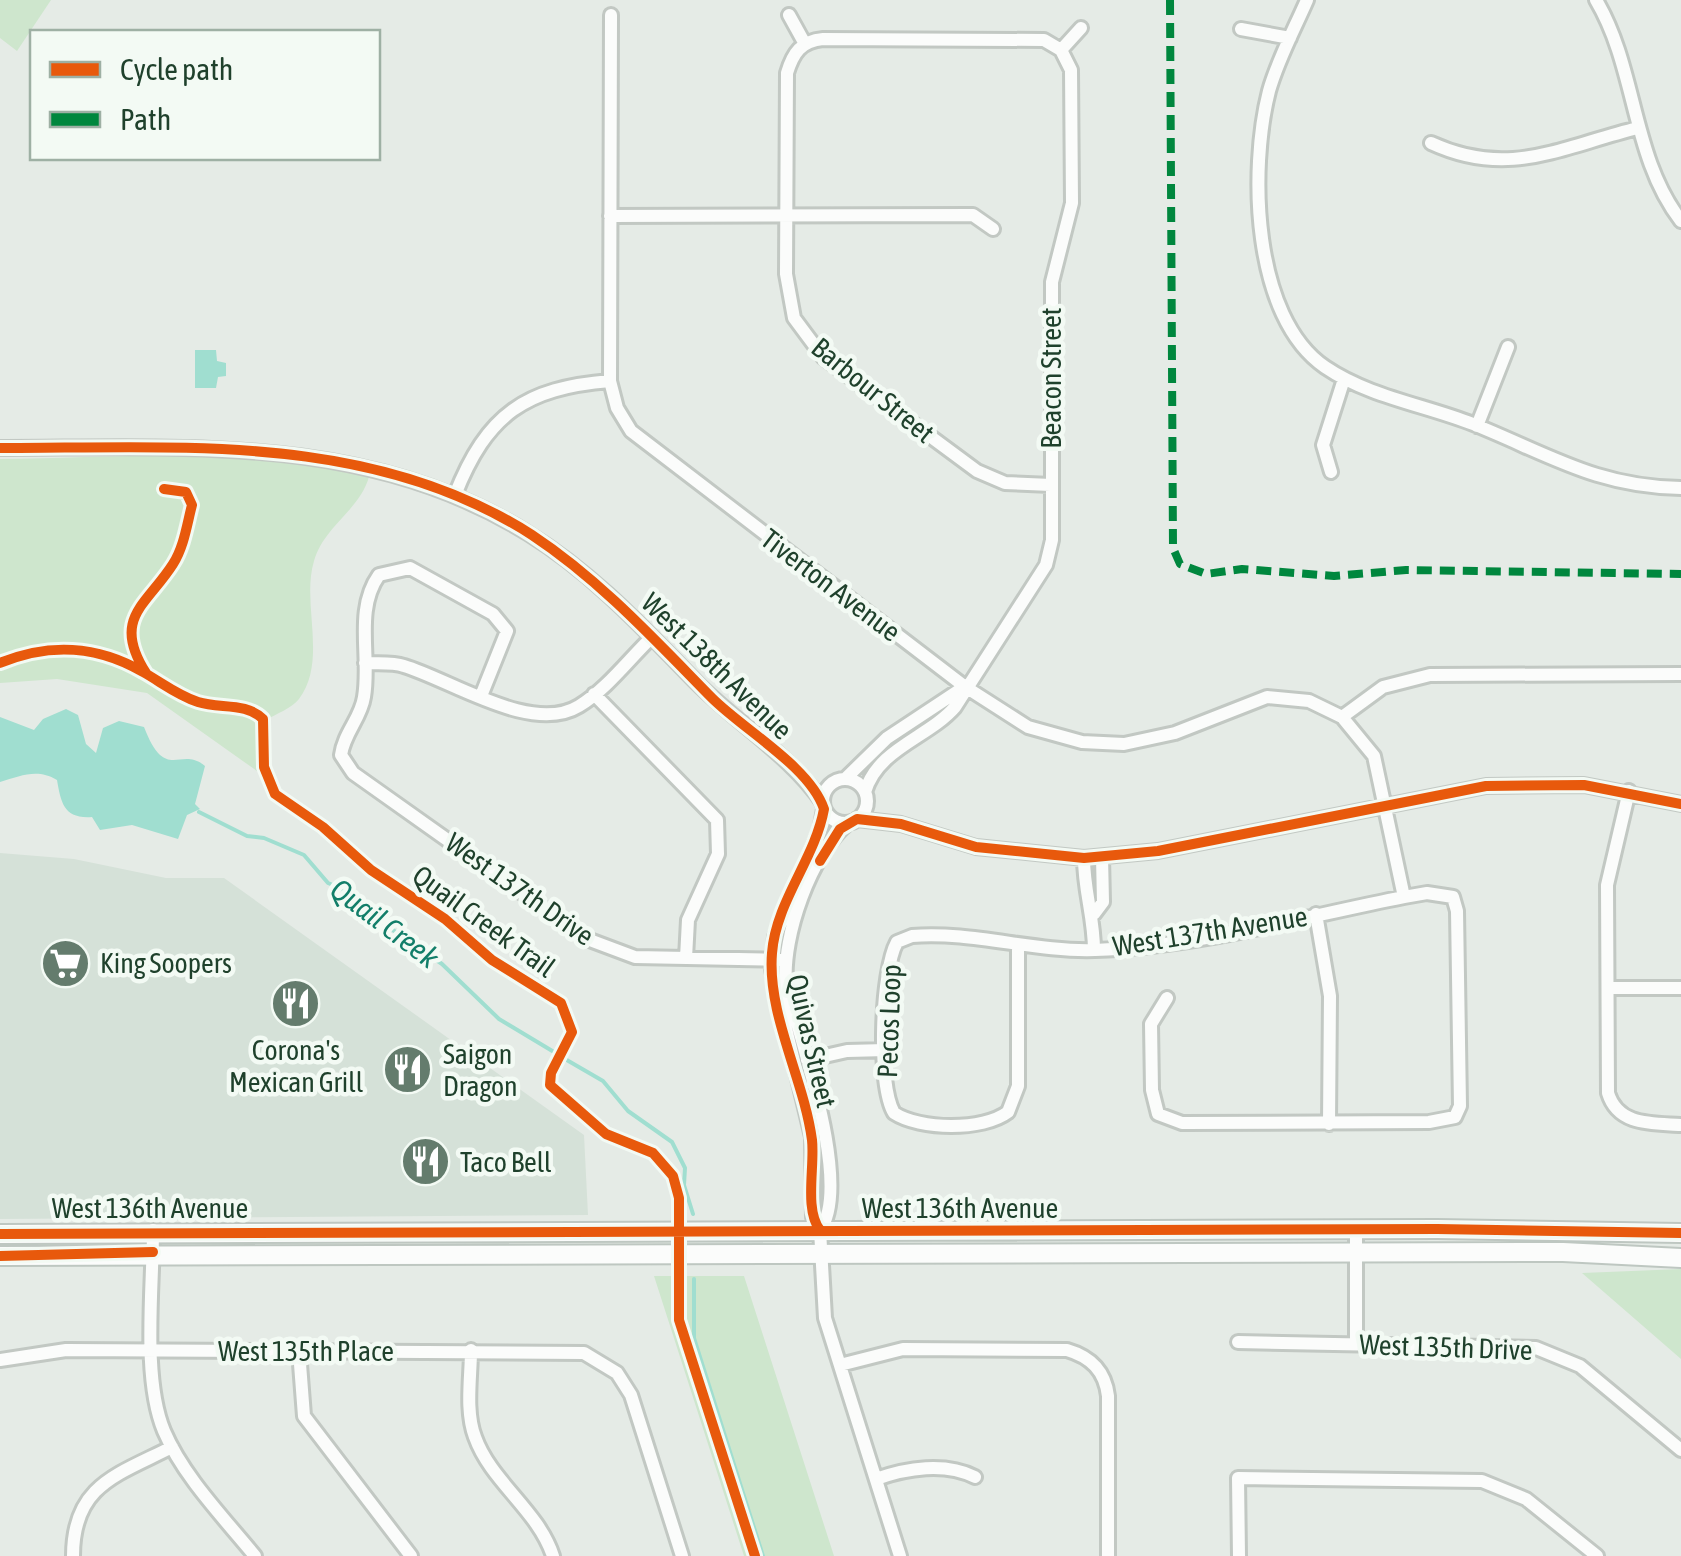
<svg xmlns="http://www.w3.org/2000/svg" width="1681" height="1556" font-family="'Asap Condensed',sans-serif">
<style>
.built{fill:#d5e1d8}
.green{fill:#cee6cd}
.water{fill:#a0ded0}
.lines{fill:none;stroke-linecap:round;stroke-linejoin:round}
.stream{stroke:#a0ded0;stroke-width:4}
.street-casing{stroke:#c2c8c3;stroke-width:18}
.secondary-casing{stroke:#bec7c1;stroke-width:22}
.street{stroke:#fbfcfb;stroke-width:12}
.secondary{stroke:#fbfcfb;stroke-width:18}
.quiet{stroke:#00873e;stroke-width:8;stroke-dasharray:15 8;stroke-linecap:butt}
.cycleway-casing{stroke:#f3faf4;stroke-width:16}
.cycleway{stroke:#e8590c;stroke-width:10}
.labels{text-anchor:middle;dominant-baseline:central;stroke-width:9;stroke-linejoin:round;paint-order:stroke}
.street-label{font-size:28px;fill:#1f412c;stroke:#f3faf4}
.poi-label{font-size:28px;fill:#1f412c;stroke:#f3faf4;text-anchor:start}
.water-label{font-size:30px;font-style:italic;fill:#127e69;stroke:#f3faf4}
</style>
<rect width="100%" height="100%" fill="#e5ebe6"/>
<path class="built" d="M0,853L74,859L166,878H224L584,1135L588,1215L0,1219Z"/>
<path class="green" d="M0,0H51L17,51L0,38Z
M0,459C120,458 252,445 369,477C359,511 324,526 314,561C301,604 328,660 299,699C292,708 276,714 266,720L271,781L147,693L57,679L0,683Z
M1681,1269V1359L1582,1273Z
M654,1276H744L834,1556H744Z"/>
<path class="water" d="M195,350H216L217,361L226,363V376L218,377L216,388H195Z
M66,709L78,715L86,744L96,753L103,728L119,721L144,727C166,784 180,745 205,766L195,804L200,809L187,815L178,839L132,825L100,830L92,817C64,819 61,803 57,780C37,768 21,776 0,782V717L34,730L43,719Z"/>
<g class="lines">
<path class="stream" d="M199,812L247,836L264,838L304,855L328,883L345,890L374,917L442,964L499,1019L559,1055
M565,1059L603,1081L628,1111L672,1142L685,1168L684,1185L693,1214
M694,1279V1338L763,1556"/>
<defs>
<path id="street" d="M1307,0C1294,30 1278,59 1269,91C1249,169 1252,317 1325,367C1369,397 1425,405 1473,424C1548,454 1597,487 1681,488
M1596,0C1637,69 1631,156 1681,221
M611,15L610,381L617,408L631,431L964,686L1028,727L1082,742L1124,744L1175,733L1267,697L1309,701L1342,717L1374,756L1404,897L1427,893L1453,897L1457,911L1460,1106L1455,1117L1429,1122L1182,1123L1158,1114L1152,1090L1151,1024L1167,998
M789,15L805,44
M1241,29L1290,38
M1061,50L1081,28
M1431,143C1509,179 1560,147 1638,128
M610,216L973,215L993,229
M1477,426L1508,347
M0,448C182,448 368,433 529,534C594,574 645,630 698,684C738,724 791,756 823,803
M1331,472L1323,445L1344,379
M455,495C487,414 525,388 610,381
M365,663C378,664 392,662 404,666C451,680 532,735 579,706C607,689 629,659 652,637
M594,694L717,820L718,854L688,920L686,958
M481,696L507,631L493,614L410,568L379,575C354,610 371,657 364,697C361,718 344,733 341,755L353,773L587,939L635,957L785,960
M1342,717L1383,687L1430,675L1681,674
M846,778L887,738L958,691
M823 801a22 22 0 1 1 44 0a22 22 0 1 1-44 0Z
M1629,791L1607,885L1608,1093C1618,1126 1652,1123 1681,1125
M865,792C878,748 928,738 955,707L1046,565L1052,540V282L1072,203L1071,70L1061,50L1044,40L823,39C801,41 793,53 787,73L786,274L794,318L823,357L977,471L1005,483L1051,485
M824,809L820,831L775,937L772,970L812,1137L813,1217L820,1230L825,1318L900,1556
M857,819L901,824L976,847L1084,858L1158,851L1486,786L1584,785L1681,804
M1084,858C1084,891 1094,917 1094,950
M1094,914L1103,902L1102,857
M1316,914L1330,996L1329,1124
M1018,946V1086L1008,1112C983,1131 920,1130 894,1113C877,1085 881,971 897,942L912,936C972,931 1034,952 1095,950C1198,947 1302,917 1404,897
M1608,988H1681
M807,1060L847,1051L886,1050
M153,1230C153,1288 142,1378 164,1431C183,1476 224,1518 255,1556
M820,1230C853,1186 799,1036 786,984C782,936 811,854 848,823
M1356,1230V1344
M1238,1342L1536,1348L1580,1366L1681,1450
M471,1350C471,1377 465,1411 475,1437C491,1482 538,1510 553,1556
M299,1351L304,1416L411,1556
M0,1360L66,1350L584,1353L617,1373L631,1395L682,1556
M840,1365L903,1349L1067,1350C1091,1357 1105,1371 1108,1396V1556
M876,1479C907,1468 945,1462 975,1477
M73,1556C73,1485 117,1475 172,1447
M1239,1556L1238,1478L1482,1481L1526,1499L1597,1556"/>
<path id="secondary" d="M0,1234L1437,1229L1681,1233
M0,1256L1563,1252L1681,1258"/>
</defs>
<use href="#street" class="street-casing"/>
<use href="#secondary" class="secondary-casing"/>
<use href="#street" class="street"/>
<use href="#secondary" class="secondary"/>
<path class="quiet" d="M1170,0L1173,548L1180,564L1206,574L1242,569L1334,576L1406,570L1681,574"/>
<defs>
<path id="cycleway" d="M0,448C182,448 372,432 532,535C600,580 655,640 712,698C744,730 810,767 824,809C815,859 776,901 772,953C767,1015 804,1079 812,1140C815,1166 804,1210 820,1230
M0,663C48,643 97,645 143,672C161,682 177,695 198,702C220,709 246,702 263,719L264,767L275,794L323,827L371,870L445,919L492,960L561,1003L572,1032L551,1073L550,1085L606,1134L653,1153L673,1176L679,1198V1320L755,1556
M146,673C111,618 147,605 173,564C184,547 187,524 192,505L186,492L164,489
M820,861L840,829L857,819L901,824L976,847L1084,858L1158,851L1486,786L1584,785L1681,804
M0,1234L1437,1229L1681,1233
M0,1256L153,1252"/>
</defs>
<use href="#cycleway" class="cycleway-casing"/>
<use href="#cycleway" class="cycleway"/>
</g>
<defs>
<symbol id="supermarket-disc" viewBox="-11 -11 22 22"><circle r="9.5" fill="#647c6d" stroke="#f3faf4"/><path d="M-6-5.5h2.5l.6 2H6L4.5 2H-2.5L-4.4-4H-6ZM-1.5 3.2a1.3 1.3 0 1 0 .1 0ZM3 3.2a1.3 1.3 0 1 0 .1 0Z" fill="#fff"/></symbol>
<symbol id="restaurant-disc" viewBox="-11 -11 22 22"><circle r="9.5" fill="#647c6d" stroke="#f3faf4"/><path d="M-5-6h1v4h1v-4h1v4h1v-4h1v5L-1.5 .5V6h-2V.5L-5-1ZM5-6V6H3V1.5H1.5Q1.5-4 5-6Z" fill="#fff"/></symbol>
</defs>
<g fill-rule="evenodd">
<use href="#supermarket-disc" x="38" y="936" width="55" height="55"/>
<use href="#restaurant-disc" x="268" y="976" width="55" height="55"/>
<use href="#restaurant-disc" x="380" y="1042" width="55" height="55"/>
<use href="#restaurant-disc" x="398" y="1134" width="55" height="55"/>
</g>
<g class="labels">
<g class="street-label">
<text transform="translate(1051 378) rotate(-90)">Beacon Street</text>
<text transform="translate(873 390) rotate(39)">Barbour Street</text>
<text transform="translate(831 585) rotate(37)">Tiverton Avenue</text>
<text transform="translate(717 666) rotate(44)">West 138th Avenue</text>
<text transform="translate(520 889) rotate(35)">West 137th Drive</text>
<text transform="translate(484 921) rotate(36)">Quail Creek Trail</text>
<text transform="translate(1210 931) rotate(-9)">West 137th Avenue</text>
<text transform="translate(889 1021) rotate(-88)">Pecos Loop</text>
<text transform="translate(812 1041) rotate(77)">Quivas Street</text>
<text x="150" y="1208">West 136th Avenue</text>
<text x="960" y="1208">West 136th Avenue</text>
<text transform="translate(1446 1347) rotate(2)">West 135th Drive</text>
<text x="306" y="1351">West 135th Place</text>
</g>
<g class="poi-label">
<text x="100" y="963">King Soopers</text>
<text x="296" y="1050" text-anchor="middle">Corona's<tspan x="296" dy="32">Mexican Grill</tspan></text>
<text x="443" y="1054">Saigon<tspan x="443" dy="32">Dragon</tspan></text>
<text x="460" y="1162">Taco Bell</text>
</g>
<g class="water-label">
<text transform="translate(385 923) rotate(37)">Quail Creek</text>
</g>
</g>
<rect x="30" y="30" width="350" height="130" fill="#f3faf4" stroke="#9eb0a4" stroke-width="2.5"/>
<rect x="50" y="62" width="50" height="15" fill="#e8590c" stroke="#9eb0a4" stroke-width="2.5"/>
<text x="120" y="80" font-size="30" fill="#1f412c">Cycle path</text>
<rect x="50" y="112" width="50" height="15" fill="#00873e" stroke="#9eb0a4" stroke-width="2.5"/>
<text x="120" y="130" font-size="30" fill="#1f412c">Path</text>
</svg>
